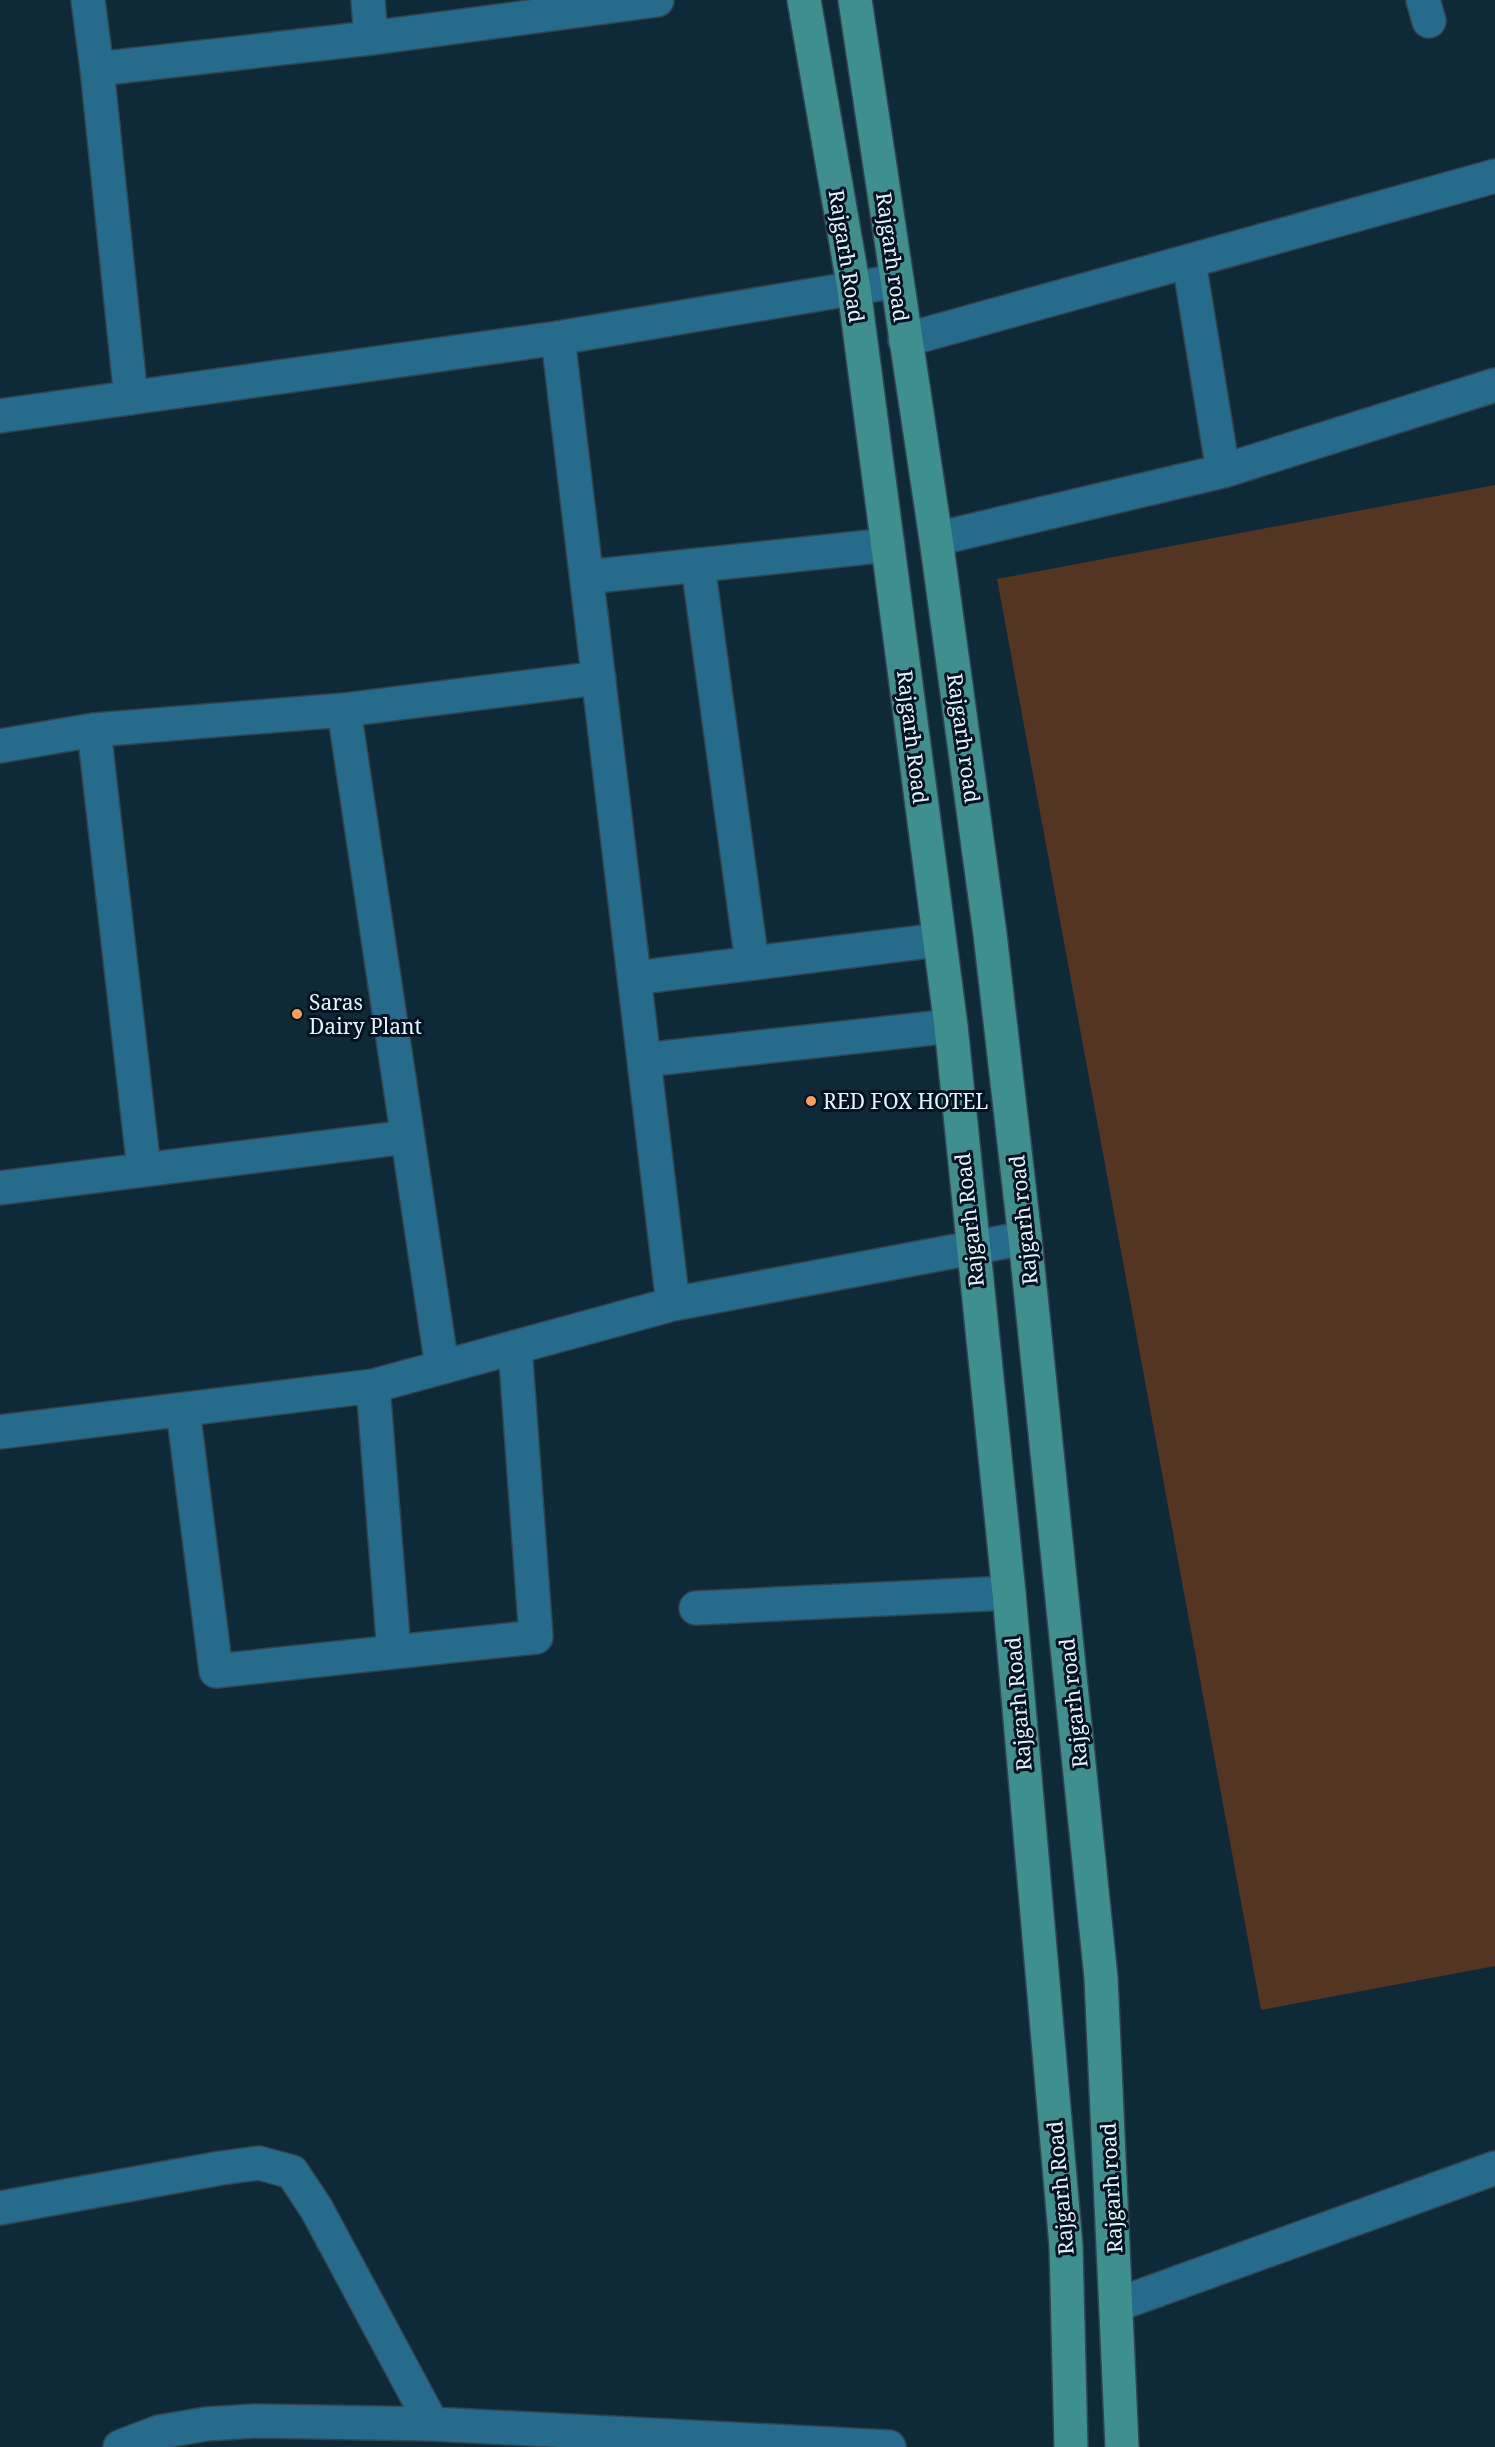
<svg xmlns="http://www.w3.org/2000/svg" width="1495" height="2447" font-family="'Noto Serif',serif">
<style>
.green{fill:#533521}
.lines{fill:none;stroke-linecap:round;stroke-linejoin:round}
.minor-casing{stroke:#324450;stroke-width:36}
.tertiary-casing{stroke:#324450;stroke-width:36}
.primary-casing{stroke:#324450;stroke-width:36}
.minor{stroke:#266a8c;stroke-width:33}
.tertiary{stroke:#266a8c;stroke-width:33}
.primary{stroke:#3f8f8f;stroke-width:33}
.poi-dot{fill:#fe9c57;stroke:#00121f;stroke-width:2}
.labels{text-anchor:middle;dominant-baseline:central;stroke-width:6;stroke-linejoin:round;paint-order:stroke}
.street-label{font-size:21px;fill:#e4f4fe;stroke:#00121f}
.poi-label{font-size:21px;fill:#e4f4fe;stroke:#00121f;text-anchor:start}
</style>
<rect width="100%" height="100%" fill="#0e2a38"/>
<path class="green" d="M1495,485V1966L1261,2010L997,579Z"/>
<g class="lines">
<defs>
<path id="minor" d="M88,0L97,69L131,398
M368,0L371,38
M1423,0L1429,21
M97,69L371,38L657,0
M1189,262L1223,471
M558,338L673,1304
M905,340L1495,176
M936,539L1223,471L1495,385
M698,565L752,963
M587,577L888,545
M344,710L442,1367
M94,730L144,1169
M0,746L94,730L344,710L599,678
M634,978L938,940
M644,1060L951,1026
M0,1188L407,1137
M373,1386L394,1652
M183,1410L216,1671L536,1637L515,1347
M0,1432L373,1386L673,1304L1025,1238
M696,1608L1009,1593
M0,2208L221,2168L259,2163L292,2172L316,2208L432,2424
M1116,2305L1495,2168
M120,2447L159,2432L206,2424L256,2421L432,2424L889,2447"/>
<path id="tertiary" d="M0,416L558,338L897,281"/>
<path id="primary" d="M804,0L854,289L951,1026L1009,1593L1066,2246L1071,2447
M855,0L936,539L990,934L1025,1238L1101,1978L1122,2447"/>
</defs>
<use href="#minor" class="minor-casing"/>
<use href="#tertiary" class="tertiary-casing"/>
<use href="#primary" class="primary-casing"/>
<use href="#minor" class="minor"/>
<use href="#tertiary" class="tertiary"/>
<use href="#primary" class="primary"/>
</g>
<g class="poi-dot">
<circle cx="297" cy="1014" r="6"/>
<circle cx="811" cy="1101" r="6"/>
</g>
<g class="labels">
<g class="street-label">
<text transform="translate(847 256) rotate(81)">Rajgarh Road</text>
<text transform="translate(893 257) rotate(82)">Rajgarh road</text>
<text transform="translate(913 737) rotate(83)">Rajgarh Road</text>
<text transform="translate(964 738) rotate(82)">Rajgarh road</text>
<text transform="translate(969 1220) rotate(-96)">Rajgarh Road</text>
<text transform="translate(1023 1220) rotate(-96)">Rajgarh road</text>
<text transform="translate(1073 1703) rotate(-96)">Rajgarh road</text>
<text transform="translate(1018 1704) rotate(-95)">Rajgarh Road</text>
<text transform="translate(1060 2188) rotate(-95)">Rajgarh Road</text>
<text transform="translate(1111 2188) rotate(-93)">Rajgarh road</text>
</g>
<g class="poi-label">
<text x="309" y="1002">Saras<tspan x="309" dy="24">Dairy Plant</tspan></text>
<text x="823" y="1101">RED FOX HOTEL</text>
</g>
</g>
</svg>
